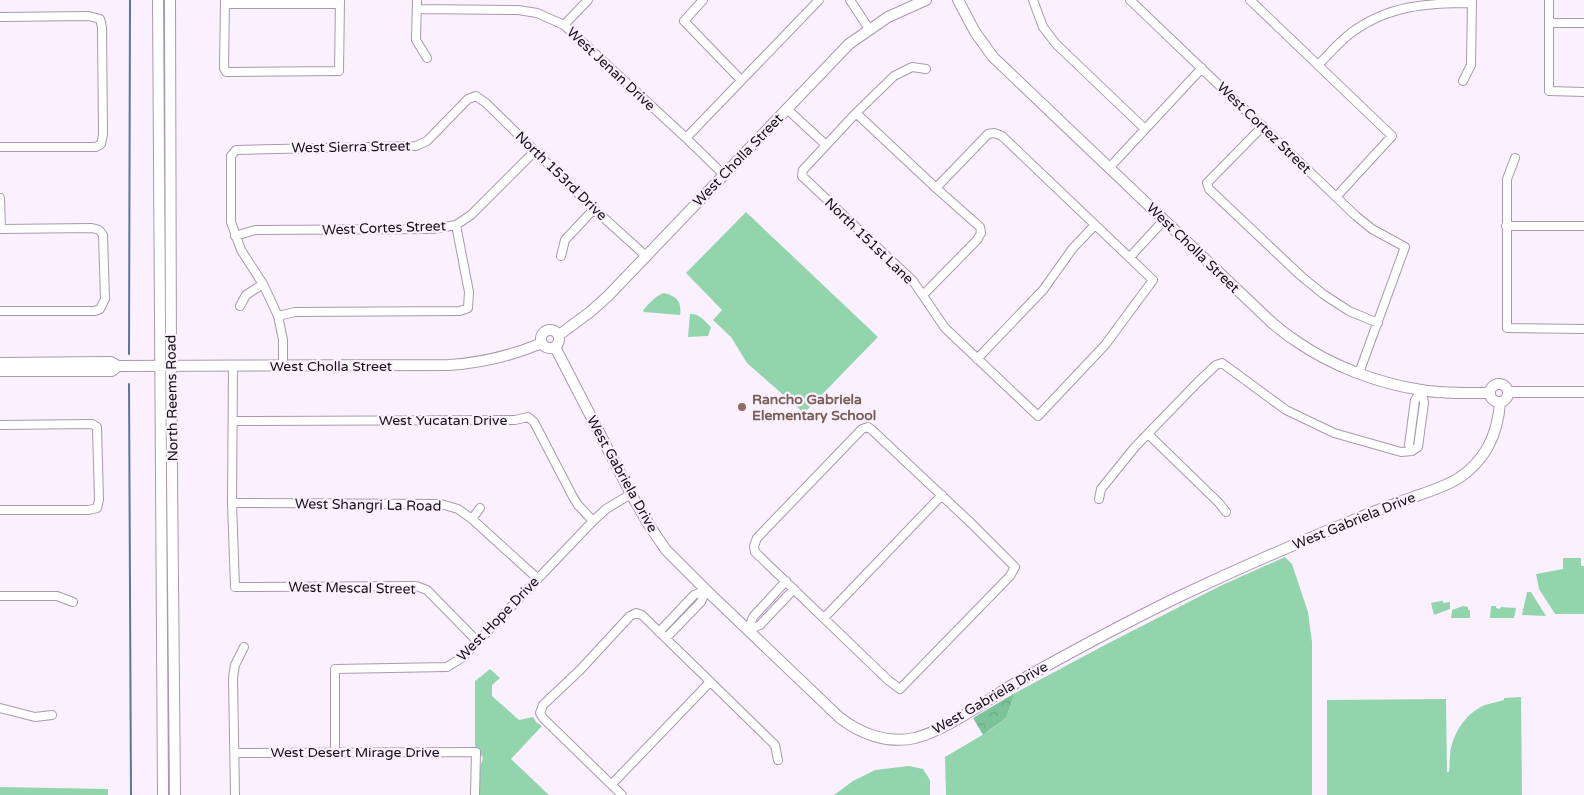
<svg xmlns="http://www.w3.org/2000/svg" width="1584" height="795" font-family="'Varela Round',sans-serif">
<style>
.green{fill:#92d5ad}
.forest{fill:url(#forest-crowns)}
.lines{fill:none;stroke-linecap:round;stroke-linejoin:round}
.stream{stroke:#55789d;stroke-width:2}
.street-casing{stroke:#a999ae;stroke-width:10}
.secondary-casing{stroke:#a999ae;stroke-width:12}
.street{stroke:#fff;stroke-width:8}
.secondary{stroke:#fff;stroke-width:10}
.education-dot{fill:#8d6e63;stroke:#fbf0fe;stroke-width:2}
.labels{text-anchor:middle;dominant-baseline:central;stroke-width:4.5;stroke-linejoin:round;paint-order:stroke}
.street-label{font-size:14px;fill:#161017;stroke:#fbf0fe}
.education-label{font-size:14px;font-weight:bold;fill:#785e54;stroke:#fbf0fe;text-anchor:start}
</style>
<defs>
<pattern id="forest-crowns" width="20" height="18" patternUnits="userSpaceOnUse" patternTransform="scale(1.25)"><rect width="20" height="18" fill="#7dc39a"/><path d="M2 6a3 3 0 1 1 6 0M12 15a3 3 0 1 1 6 0" fill="none" stroke="#6ba684"/></pattern>
</defs>
<rect width="100%" height="100%" fill="#fbf0fe"/>
<path class="green" d="M746,212L878,337L804,413L747,363L731,337L713,320L722,310L686,273Z
M664,293C677,296 682,302 680,315L644,312L643,310C650,303 655,296 664,293Z
M690,314C699,313 705,321 711,327L708,336L688,337Z
M1285,557L1292,564L1308,612L1312,642V795H946L945,757L989,731L1006,718L1015,693L1103,646L1220,586Z
M1563,558H1581V566H1584V614H1555L1539,589L1536,574L1563,569Z
M1527,592H1531L1546,616L1522,615Z
M1441,601H1443V603L1450,602V609L1434,615L1431,603Z
M1463,606L1468,607V610H1470V618H1451L1452,610Z
M1491,606H1496V608L1500,609L1501,607L1516,608L1514,618H1490Z
M490,669L500,678L492,685V696L519,720L533,717L536,722L542,726L511,759L549,795H480V768L483,758L475,746V681Z
M1521,697L1522,795H1327V700L1446,699L1447,772H1449C1450,767 1449,762 1450,756C1451,736 1465,713 1485,705C1491,703 1498,702 1504,700V698Z
M909,766L923,769L930,780V795H834L853,781L875,770Z
M0,787L108,789V795H0Z"/>
<path class="forest" d="M1015,693L1006,718L983,735L973,718Z"/>
<g class="lines">
<path class="stream" d="M129,354L130,0
M129,384L131,795"/>
<defs>
<path id="street" d="M225,0L224,68L226,72L339,71L340,0
M417,0L416,40L427,58
M703,0L684,21L741,80
M850,0L869,29
M1033,0L1043,27L1056,44L1145,129
M1130,0L1356,216L1372,229L1405,247L1359,373
M1250,0L1392,136L1336,197
M1549,0V91L1584,92
M225,4H340
M417,9L518,10L537,13L564,25L686,138L724,175
M0,17L89,16L100,19L102,27L103,135L101,144L96,147H0
M1549,23H1584
M564,25L588,0
M1318,65C1329,54 1339,42 1351,33C1388,5 1428,3 1472,3
M926,69L912,67L894,76L856,113L803,170L802,176L913,281L945,328L1038,416L1105,345L1153,280L1002,136L994,133L988,134L936,188
M1463,81L1471,65L1472,0
M787,109L826,145
M856,113L936,188L980,227L981,233L977,240L923,295
M1263,126L1207,183L1209,189L1301,276L1323,294L1349,311L1378,323
M686,138L819,0
M1515,158L1507,179V328L1584,329
M1109,168L1202,68
M0,198L1,229
M1506,226H1584
M0,229L92,228L99,230L103,235L105,299L100,309L95,311H0
M235,236L255,230L432,229L456,225L471,215L535,151
M561,256L565,240L594,209
M1130,257L1164,220
M240,306L246,295L263,284
M278,316L295,312L460,311L468,308L469,292L456,225
M977,359L1043,290L1073,248L1095,225
M233,366L232,503L235,587L416,586L427,590L477,641
M283,366V340L278,316L263,284L241,250L231,222V156L236,150L416,146L427,141L468,99L476,96L486,103L594,209L646,256
M233,421L515,420L528,417L534,422L573,497L578,505L593,521
M0,425L92,424L97,427L99,500L97,508L89,510H0
M868,427L872,430L971,523L1015,567L1010,576L900,689L888,680L755,552L754,546L757,538L862,429Z
M1148,434L1219,503L1226,512
M1412,451L1418,447L1424,403L1422,390
M1412,451L1409,445L1415,400L1422,390
M1099,499L1101,489L1135,447L1197,383L1216,365L1222,363L1286,410L1334,433L1401,452L1412,451
M232,503L441,504L458,509L472,519L537,578
M472,519L480,508
M0,596H57L73,602
M824,618L942,495
M748,630L760,625L794,589
M748,630L753,617L786,581
M659,632L694,595L706,590
M666,638L701,602L706,590
M0,708L35,717L52,715
M335,752V669L447,667L463,657L593,521L606,509L631,494
M235,753L476,752L475,795
M612,784L710,682
M235,795L233,678L235,665L244,647
M622,795L543,718L540,713L543,705L580,670L630,616L636,613L642,615L775,745L778,760"/>
<path id="secondary" d="M158,0L163,795
M170,0L171,366L175,795
M958,0L975,32L993,57L1269,320C1277,327 1286,335 1296,341C1332,366 1377,383 1421,390C1443,394 1467,393 1490,393
M541 339a9 9 0 1 1 18 0a9 9 0 1 1-18 0Z
M559,335L590,312L608,296L849,44L888,17L926,0
M555,347L631,494L649,525L666,550L706,590L839,717C860,734 888,744 915,738C947,730 985,701 1014,684C1067,654 1121,625 1176,598C1237,569 1299,542 1361,517C1379,509 1398,503 1416,496C1431,491 1446,486 1459,478C1486,460 1498,434 1500,402
M0,363L111,362L118,366L449,365C482,363 511,356 542,343
M0,371H112L118,366
M1490 393a9 9 0 1 1 18 0a9 9 0 1 1-18 0Z
M1509,392H1584"/>
</defs>
<use href="#street" class="street-casing"/>
<use href="#secondary" class="secondary-casing"/>
<use href="#street" class="street"/>
<use href="#secondary" class="secondary"/>
</g>
<circle class="education-dot" cx="742" cy="407" r="5"/>
<g class="labels">
<g class="street-label">
<text transform="translate(611 69) rotate(43)">West Jenan Drive</text>
<text transform="translate(1264 128) rotate(44)">West Cortez Street</text>
<text transform="translate(351 147) rotate(-1)">West Sierra Street</text>
<text transform="translate(738 160) rotate(-46)">West Cholla Street</text>
<text transform="translate(561 176) rotate(44)">North 153rd Drive</text>
<text transform="translate(384 228) rotate(-2)">West Cortes Street</text>
<text transform="translate(869 241) rotate(44)">North 151st Lane</text>
<text transform="translate(1193 248) rotate(44)">West Cholla Street</text>
<text x="331" y="366">West Cholla Street</text>
<text transform="translate(172 398) rotate(-91)">North Reems Road</text>
<text x="443" y="420">West Yucatan Drive</text>
<text transform="translate(622 474) rotate(61)">West Gabriela Drive</text>
<text transform="translate(368 505) rotate(1)">West Shangri La Road</text>
<text transform="translate(1354 521) rotate(-22)">West Gabriela Drive</text>
<text transform="translate(352 588) rotate(1)">West Mescal Street</text>
<text transform="translate(498 619) rotate(-46)">West Hope Drive</text>
<text transform="translate(990 698) rotate(-30)">West Gabriela Drive</text>
<text x="355" y="752">West Desert Mirage Drive</text>
</g>
<g class="education-label">
<text x="752" y="399">Rancho Gabriela<tspan x="752" dy="16">Elementary School</tspan></text>
</g>
</g>
</svg>
